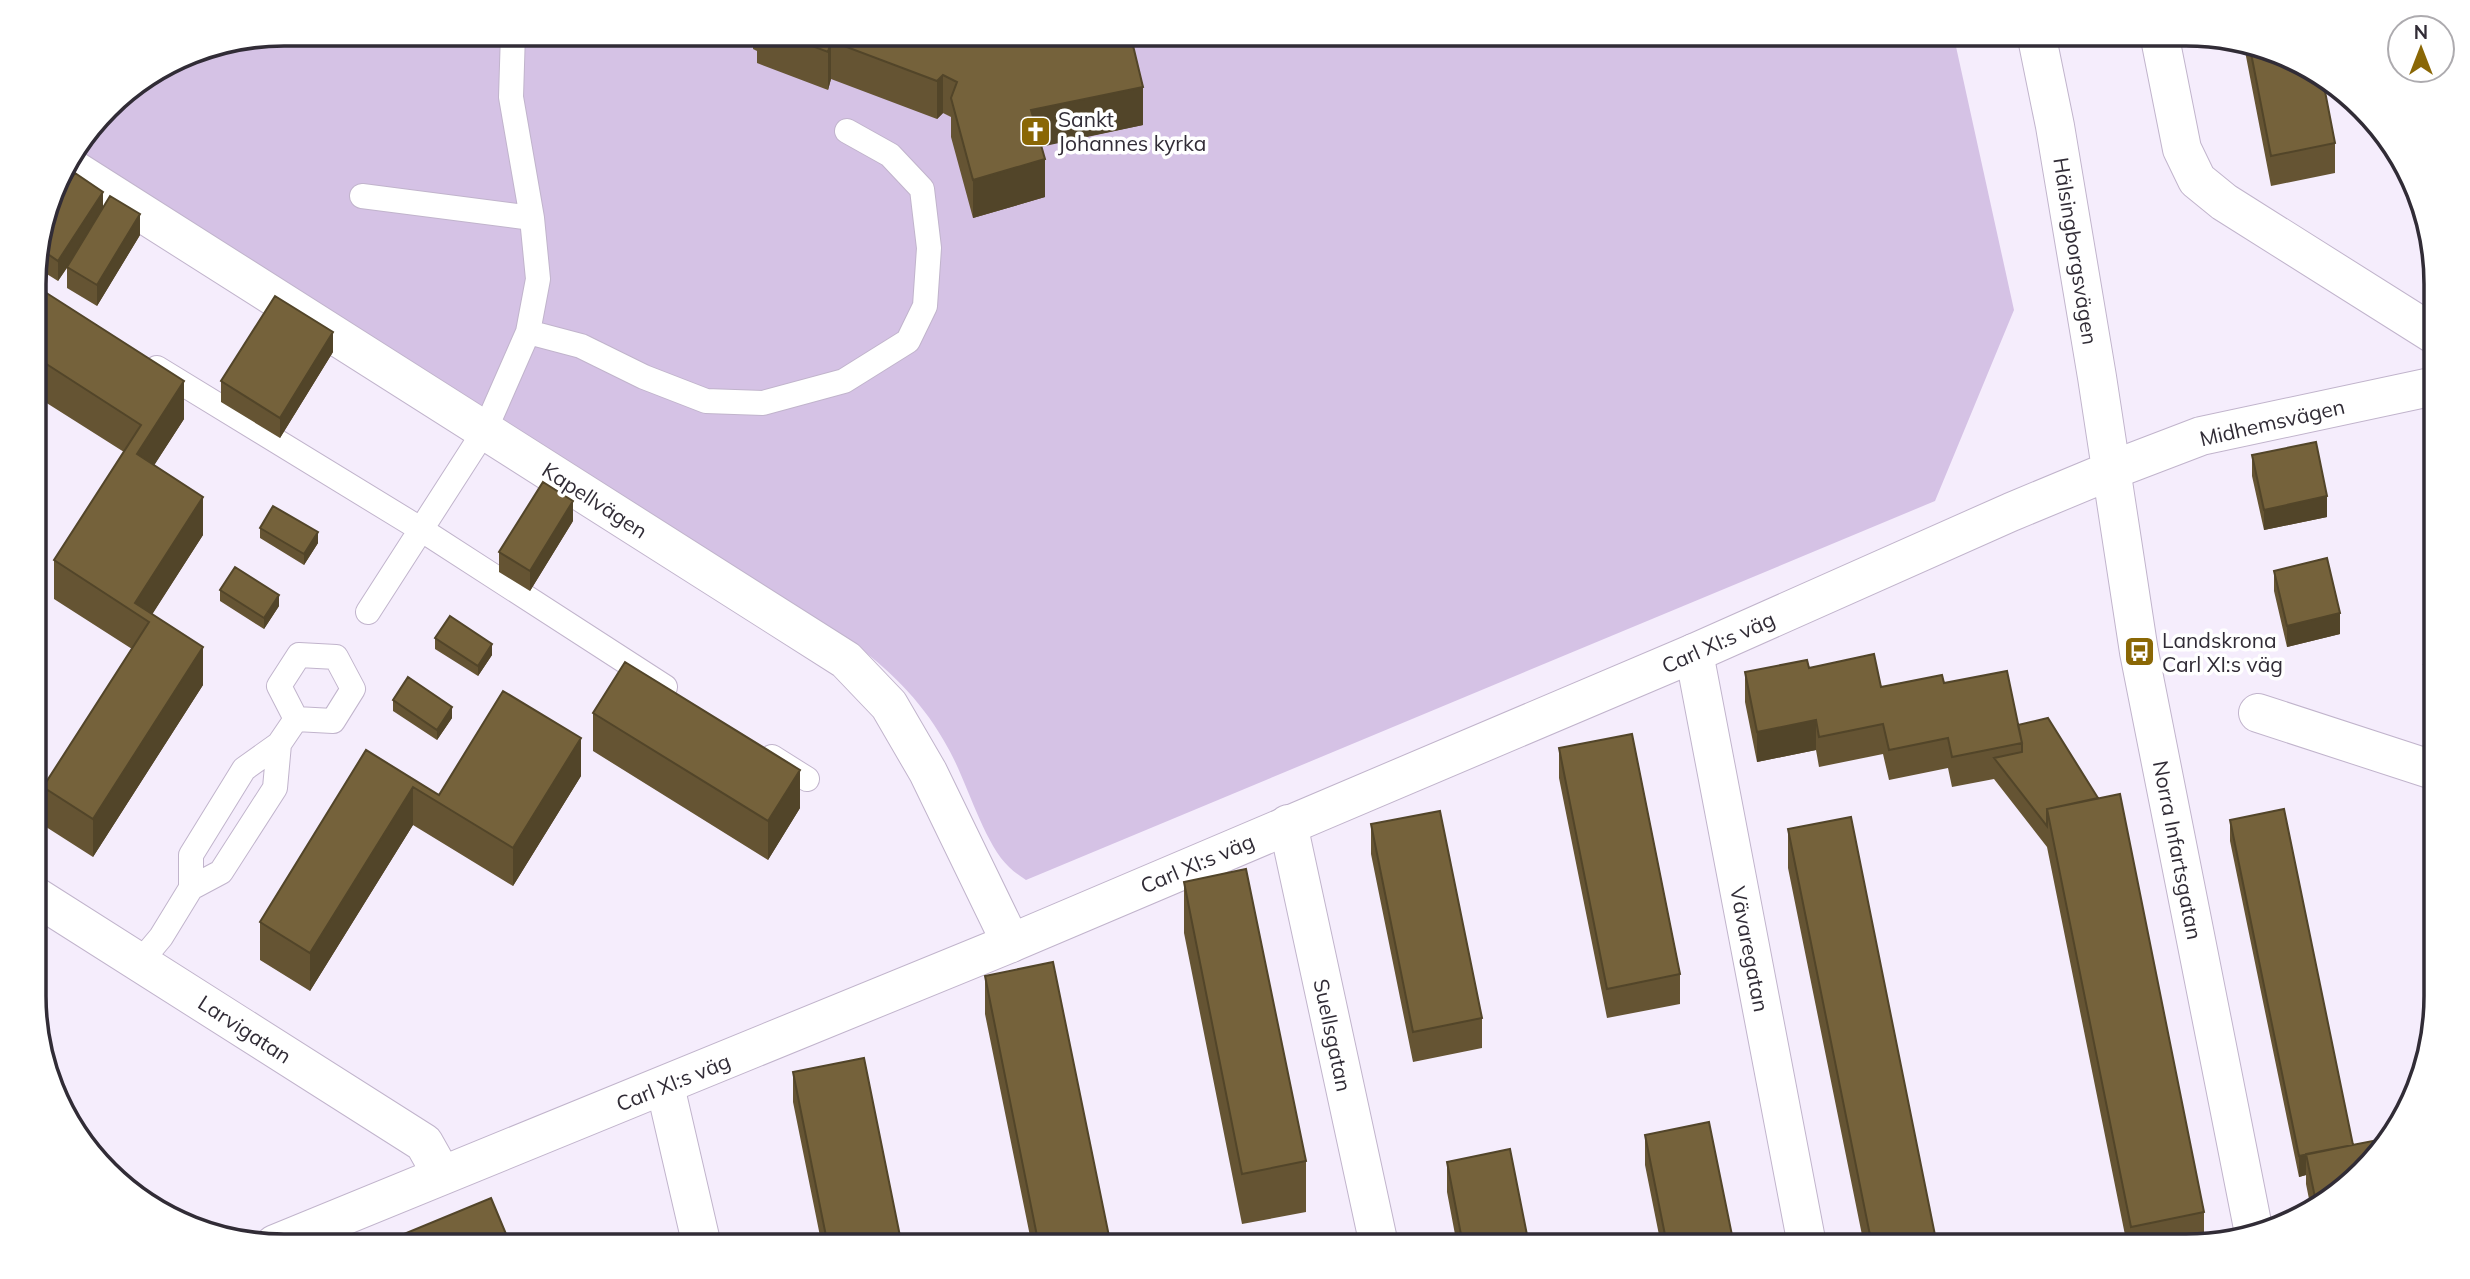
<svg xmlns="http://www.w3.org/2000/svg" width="2470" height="1279" font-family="Mulish,sans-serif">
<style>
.green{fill:#d5c2e5}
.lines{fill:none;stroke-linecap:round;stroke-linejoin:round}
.service-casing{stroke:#c1b4cc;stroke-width:26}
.minor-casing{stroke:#c1b4cc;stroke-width:40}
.tertiary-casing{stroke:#c1b4cc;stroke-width:40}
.service{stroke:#fff;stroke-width:24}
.minor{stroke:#fff;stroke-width:38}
.tertiary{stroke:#fff;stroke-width:38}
.wall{fill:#655433}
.shaded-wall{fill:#524529}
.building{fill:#75623b;stroke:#524529;stroke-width:2}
.labels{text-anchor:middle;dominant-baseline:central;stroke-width:7;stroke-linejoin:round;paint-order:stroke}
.poi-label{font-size:21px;fill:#312c36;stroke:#fff;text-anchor:start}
.street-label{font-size:21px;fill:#312c36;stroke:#fff}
.rim{fill:none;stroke:#312c36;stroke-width:3.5}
</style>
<rect width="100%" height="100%" fill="#f5edfc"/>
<path class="green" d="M283,33H1953L2014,310L1935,501L1026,880C1020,876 1014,872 1009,867C983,842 967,781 948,748C925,705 894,674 856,645L76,151L118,96L188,52Z"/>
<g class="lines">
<defs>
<path id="service" d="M362,196L532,218
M528,332L581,346L644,377L706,401L763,403L844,381L908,341L925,306L929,248L922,189L890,155L847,131
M157,368L422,530L665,687
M368,612L485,430L528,332L538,279L532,218L511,97L513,33
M772,757L807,779
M191,888V855L244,769L279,744
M140,962L161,937L191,888L221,872L275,788L279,744L296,719L333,721L353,689L336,657L299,655L279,686L296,719"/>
<path id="minor" d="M2159,33L2182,149L2197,180L2224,202L2435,335
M65,164L846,660L889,705L928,772L1011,943
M2112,470L2201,436L2435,386
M1694,653L1807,1245
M2258,713L2436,771
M1288,824L1379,1245
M35,896L424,1143L442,1175
M665,1086L702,1246"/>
<path id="tertiary" d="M2036,33L2055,126L2097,377L2139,652L2253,1228
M275,1244L1011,943L1694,653L2011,512L2112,470"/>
</defs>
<use href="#service" class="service-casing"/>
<use href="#minor" class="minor-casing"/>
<use href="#tertiary" class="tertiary-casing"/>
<use href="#service" class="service"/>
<use href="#minor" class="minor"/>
<use href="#tertiary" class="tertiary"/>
</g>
<path class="wall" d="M753,33H1130L1143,125L1041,146L1045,197L973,218L951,137V117L943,113L937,119L831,79L828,90L757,63V51L753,49Z
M2244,46L2298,59L2335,143V173L2271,186Z
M103,207L140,235L97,306L67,288V268L58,281L34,266L48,215Z
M34,285L184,419L154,465L203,535L152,614L203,685L93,857L43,825V787L132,649L54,599V560L124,452L34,395Z
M333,352L280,438L221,402V381Z
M2435,429V472L2431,450V430Z
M2252,455L2327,517L2264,530L2252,476Z
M573,521L530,591L499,572V552Z
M260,528L318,543L304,565L260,538Z
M2274,571L2340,634L2287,647L2274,591Z
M220,590L279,606L264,629L220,601Z
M2436,630V689L2424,684V664Z
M435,638L492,655L478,676L435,649Z
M1809,668L1881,687L1944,683L2018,725L2204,1212V1245H2127L2047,847L1994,779L1952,787L1948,768L1889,780L1883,754L1819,767L1816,750L1757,762L1745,702V672Z
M393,700L452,718L437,740L393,711Z
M593,713L800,808L768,860L593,751Z
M1559,748L1680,974V1004L1607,1018L1559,778Z
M366,750L439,795L581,776L513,886L413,825L310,991L260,960V922Z
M2230,820L2353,1145L2325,1204L2311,1209L2306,1184V1175L2299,1177L2230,841Z
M1371,824L1482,1018V1048L1413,1062L1371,854Z
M1788,829L1937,1245H1864L1788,868Z
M1184,882L1306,1161V1212L1242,1224L1184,933Z
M985,976L1111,1246H1032L985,1014Z
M793,1072L902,1246H822L793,1102Z
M1645,1135L1734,1245H1661L1645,1165Z
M1447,1162L1529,1245H1457L1447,1192Z"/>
<path class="shaded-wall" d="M831,41V79L828,90V52Z
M943,75V113L937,119V81Z
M1143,87V125L1031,149V110Z
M1045,159V197L973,218V180Z
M103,192V213L58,281V261Z
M140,214V235L97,306V285Z
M333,332V352L280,438V418Z
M184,381V419L137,492V454Z
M2327,496V517L2264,530V510Z
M203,497V535L148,621L135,603Z
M573,501V521L530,591V571Z
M318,532V543L304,565V554Z
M279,595V606L264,629V618Z
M2340,613V634L2287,647V626Z
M492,644V655L478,676V666Z
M203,647V685L93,857V819Z
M452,707V718L437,740V730Z
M1816,720V750L1757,762V732Z
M581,738V776L513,886V848Z
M800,770V808L768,860V821Z
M413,787V825L310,991V953Z
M2306,1154V1175L2299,1177V1156Z"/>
<path class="building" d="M778,33H1130L1143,87L1031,110L1045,159L973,180L951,98L957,82L943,75L937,81L831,41L828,52Z
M2250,48L2298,59L2323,81L2335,143L2271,156Z
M75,173L103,192L58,261L39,248L48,215Z
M110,196L140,214L97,285L67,267Z
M34,285L184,381L137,454L203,497L135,603L203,647L93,819L43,787L149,622L54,560L141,425L34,356Z
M275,296L333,332L280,418L221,381Z
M2435,429V451L2431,430Z
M2316,442L2327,496L2264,510L2252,455Z
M543,482L573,501L530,571L499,552Z
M273,506L318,532L304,554L260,528Z
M2327,558L2340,613L2287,626L2274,571Z
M235,567L279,595L264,618L220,590Z
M450,616L492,644L478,666L435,638Z
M2436,630V668L2424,664Z
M1874,654L1881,687L1942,675L1944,683L2007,671L2022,743L1952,757L1948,738L1889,750L1883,724L1819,737L1816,720L1757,732L1745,672L1807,660L1809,668Z
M625,662L800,770L768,821L593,713Z
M408,677L452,707L437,730L393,700Z
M503,691L581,738L513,848L413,787L310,953L260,922L366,750L439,795Z
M2048,718L2098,798L2047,809V826L1994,758L2022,752V743L2018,725Z
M1632,734L1680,974L1607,989L1559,748Z
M2120,794L2204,1212L2131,1227L2047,809Z
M2284,809L2353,1145L2299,1156L2230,820Z
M1440,811L1482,1018L1413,1032L1371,824Z
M1851,817L1937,1245H1872L1788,829Z
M1246,869L1306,1161L1242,1174L1184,882Z
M1053,962L1111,1246H1039L985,976Z
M864,1058L902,1246H828L793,1072Z
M1709,1122L1734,1245H1667L1645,1135Z
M2383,1139L2325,1204L2317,1207L2306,1154Z
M1510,1149L1529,1245H1463L1447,1162Z
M491,1198L511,1246H375Z"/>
<defs>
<symbol id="church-square" viewBox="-11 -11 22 22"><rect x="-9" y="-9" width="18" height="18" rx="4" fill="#8a6705" stroke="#fff"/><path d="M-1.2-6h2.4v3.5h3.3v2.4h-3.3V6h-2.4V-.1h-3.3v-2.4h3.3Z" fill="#fff"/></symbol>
<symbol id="bus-square" viewBox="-11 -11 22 22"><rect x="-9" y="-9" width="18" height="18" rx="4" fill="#8a6705" stroke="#fff"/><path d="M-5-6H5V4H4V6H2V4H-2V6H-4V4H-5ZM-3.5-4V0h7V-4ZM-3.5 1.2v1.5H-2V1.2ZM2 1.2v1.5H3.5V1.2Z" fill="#fff"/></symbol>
</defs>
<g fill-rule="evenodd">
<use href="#church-square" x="1018" y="114" width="35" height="35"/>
<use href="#bus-square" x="2122" y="634" width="35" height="35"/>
</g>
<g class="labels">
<g class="poi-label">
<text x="1058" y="119">Sankt<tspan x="1058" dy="24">Johannes kyrka</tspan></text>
<text x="2162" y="640">Landskrona<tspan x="2162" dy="24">Carl XI:s väg</tspan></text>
</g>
<g class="street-label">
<text transform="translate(2076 251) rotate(81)">Hälsingborgsvägen</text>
<text transform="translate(2272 422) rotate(-13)">Midhemsvägen</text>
<text transform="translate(595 500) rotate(33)">Kapellvägen</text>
<text transform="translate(1718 642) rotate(-24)">Carl XI:s väg</text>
<text transform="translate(2178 850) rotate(79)">Norra Infartsgatan</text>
<text transform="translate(1197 863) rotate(-23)">Carl XI:s väg</text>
<text transform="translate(1750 949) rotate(79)">Vävaregatan</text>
<text transform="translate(245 1029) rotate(33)">Larvigatan</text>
<text transform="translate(1333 1035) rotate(78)">Suellsgatan</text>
<text transform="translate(673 1082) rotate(-22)">Carl XI:s väg</text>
</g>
</g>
<path d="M0 0H2470V1279H0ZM284 46H2186A238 238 0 0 1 2424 284V996A238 238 0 0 1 2186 1234H284A238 238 0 0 1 46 996V284A238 238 0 0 1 284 46Z" fill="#fff" fill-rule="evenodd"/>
<path class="rim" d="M284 46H2186A238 238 0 0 1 2424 284V996A238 238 0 0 1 2186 1234H284A238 238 0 0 1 46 996V284A238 238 0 0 1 284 46Z"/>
<g transform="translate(2421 49)"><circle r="33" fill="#ffffff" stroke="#adabaf" stroke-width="2"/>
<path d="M0-5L12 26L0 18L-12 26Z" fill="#8a6705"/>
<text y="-10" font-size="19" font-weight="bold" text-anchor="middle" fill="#312c36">N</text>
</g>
</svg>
